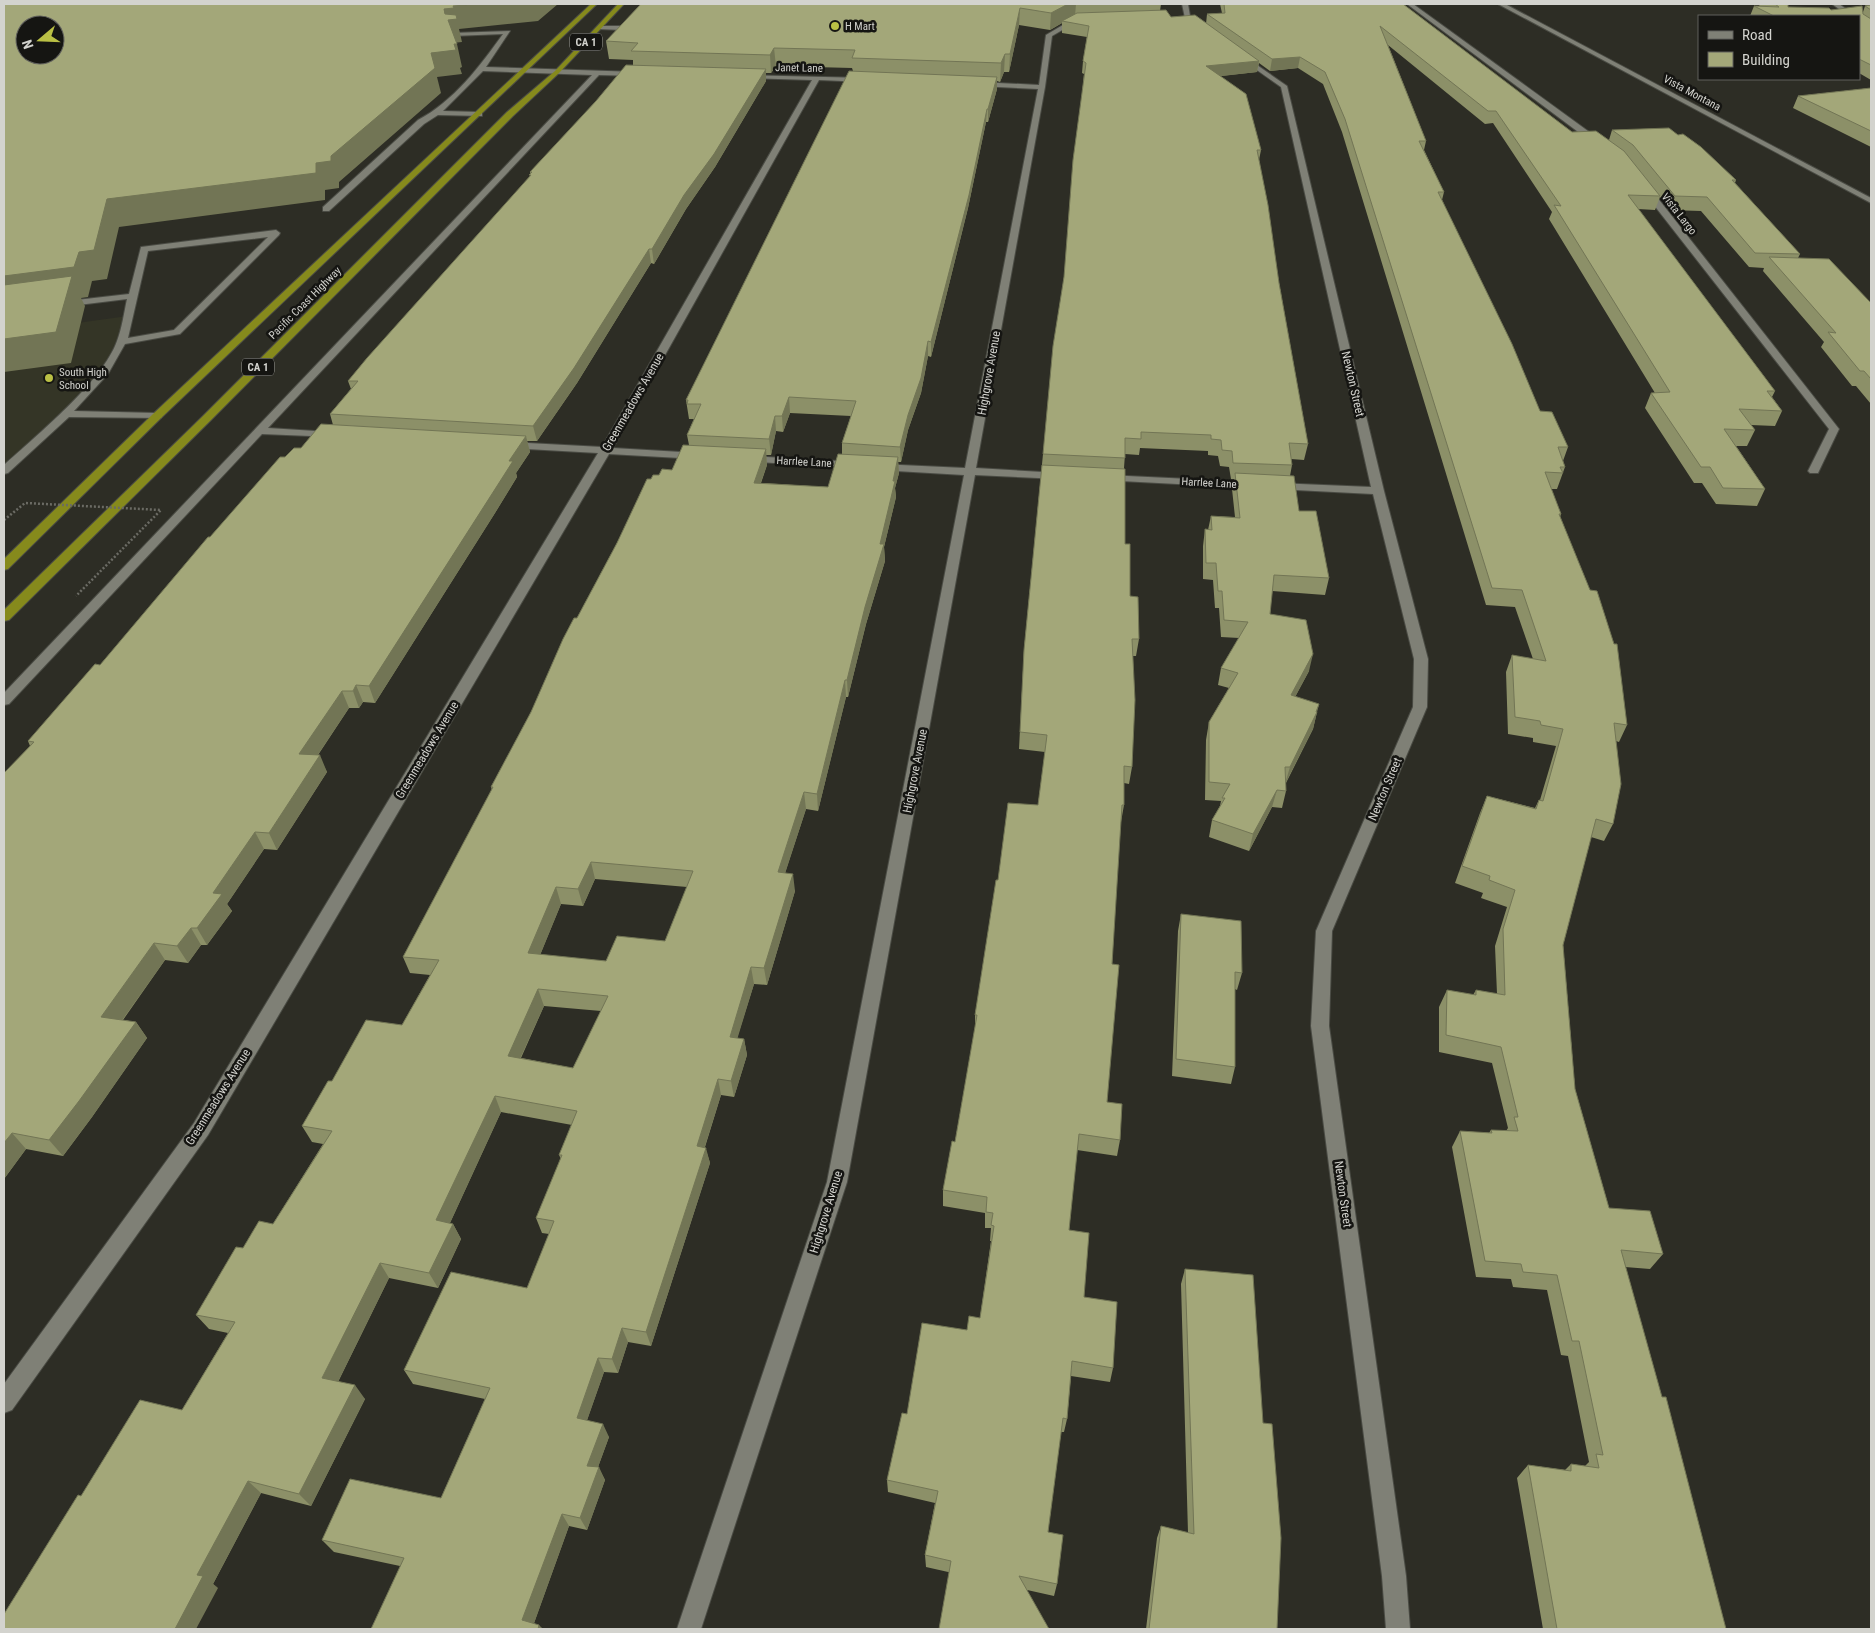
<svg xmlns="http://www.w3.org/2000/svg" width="1875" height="1633" font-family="'Roboto Condensed',sans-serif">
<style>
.built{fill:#343526}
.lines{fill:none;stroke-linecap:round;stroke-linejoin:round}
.minor-casing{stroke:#4a4b44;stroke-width:2}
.highway-casing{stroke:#4a4b44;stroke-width:2}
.minor{fill:#7f8076;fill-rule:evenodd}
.highway{fill:#868a1c;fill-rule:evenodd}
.path-bridge{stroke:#6b6b64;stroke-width:2.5;stroke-dasharray:2 2;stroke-linecap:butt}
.wall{fill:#8c9068;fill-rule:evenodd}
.shaded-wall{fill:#727555}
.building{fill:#a3a779;stroke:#727555;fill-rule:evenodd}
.poi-dot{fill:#bac045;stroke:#151512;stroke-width:2}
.labels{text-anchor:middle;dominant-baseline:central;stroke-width:5;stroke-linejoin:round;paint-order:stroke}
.far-poi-label{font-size:11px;fill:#d3d3ce;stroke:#151512;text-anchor:start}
.shield{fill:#151512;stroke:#9a9a96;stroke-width:1}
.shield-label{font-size:11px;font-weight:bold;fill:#d3d3ce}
.far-street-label{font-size:11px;fill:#d3d3ce;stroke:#151512}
.street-label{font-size:12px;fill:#d3d3ce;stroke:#151512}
</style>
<rect width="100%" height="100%" fill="#2d2d25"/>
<path class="built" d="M128,316L122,342L66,414L4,470V333Z"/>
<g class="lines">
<defs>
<path id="minor" d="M1182,4H1188L1190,16L1203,26V28H1199L1185,18Z
M1407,4H1413L1603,142V146H1597Z
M1498,4H1505L1871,198V203Z
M1832,4H1839L1856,16H1849Z
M1073,19L1084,20L1076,22L1052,36L1045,87L976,468L1060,473L1066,476L1060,479L975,475L847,1182L701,1629H677L827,1182L964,475L879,470L873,467L879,464L965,468L1038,89L978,86L975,84L978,82L1039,85L1046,35Z
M599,26H622L625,28L622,30L597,29Z
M510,31L486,67L638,72L641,74L638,76L599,75L268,428L331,432L336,435L335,437L262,434L9,704L4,705V693L592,75L483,71L443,111L479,112H482V116L438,115L424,124L329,211H323V207L418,120C454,101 480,66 503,34L453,36L451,35V33Z
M1240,56H1244L1287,86L1384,491L1428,659L1427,707L1332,931L1329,1026L1406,1576L1410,1629H1386L1382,1576L1311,1026L1316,931L1413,707L1414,659L1373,494L1276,489L1270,486L1276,483L1371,487L1281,87L1240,58Z
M744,75L866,78L869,80L866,82L819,80L613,448L698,453L703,456L698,459L609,454L208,1135L12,1410L4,1413V1384L194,1123L598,453L509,448L504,445L509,442L602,447L812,80L746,78L743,76Z
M1643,187H1649L1839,429L1818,473H1810L1808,471L1829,429L1643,191Z
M276,230L280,233L279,235L180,334L125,344L108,374L74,411L157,413L162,416L161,418L69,417L8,473L4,474V465C36,436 103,381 117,341C122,328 124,313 127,299L62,307L57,304L59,302L129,294L141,247ZM268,237L174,330L128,338L148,251Z
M746,456L856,462L862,465L856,468L742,461L741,459Z
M1106,475L1253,482L1259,485L1253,488L1102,480L1100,478Z"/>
<path id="highway" d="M591,4H597L161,418L8,569L4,570V559L153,414Z
M618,4H624L559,73L513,116L211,420L9,620L4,621V610L203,416L507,112L555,71Z"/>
</defs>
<use href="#minor" class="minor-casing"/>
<use href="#highway" class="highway-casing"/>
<use href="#minor" class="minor"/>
<use href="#highway" class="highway"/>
<path class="path-bridge" d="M4,520L25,503L161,510L76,596"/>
</g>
<path class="wall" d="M641,4H1161L1160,11L1171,17L1206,24L1207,14L1222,13L1220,4H1403L1572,132L1609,140L1612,130L1736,180L1735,183L1800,254L1798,258L1871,303V404L1856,386H1852L1821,347L1824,342L1763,271L1764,268L1749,267L1701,211L1669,210L1660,197L1655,210L1638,209L1775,391L1772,397L1782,411L1775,426L1751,425L1755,430L1747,446H1736L1765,489L1757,506L1716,504L1702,483H1694L1645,408L1651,393H1655L1549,219L1552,212L1493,123L1485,124L1388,45L1426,141L1424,150L1444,192L1442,200L1540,411L1568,447L1563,461L1565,467L1557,489H1551L1561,514L1560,517L1627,725L1619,742L1616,741L1613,824L1604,841L1591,837L1563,945L1575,1089L1609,1208L1663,1254L1650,1269L1625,1267L1726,1629H1543L1517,1478L1528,1465L1565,1470L1571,1464L1585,1466L1589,1462L1568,1356L1561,1355L1547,1290L1513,1287L1511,1279L1476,1277L1452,1147L1460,1131L1489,1133L1491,1130L1506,1131L1508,1128L1492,1063L1439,1052V1007L1447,990L1473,995L1476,990L1497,994L1495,946L1507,907L1481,898L1483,893L1455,883L1480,813L1487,796L1535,808L1539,800H1540L1556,746L1533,742V738L1508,734L1506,672L1512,655L1533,659L1515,607L1486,605L1342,132L1323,84L1298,68L1270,71L1259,63L1257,72L1220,76L1261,150L1259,160L1279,283L1308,444L1304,460L1291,459L1292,465L1290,476L1299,511L1329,578L1325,595L1272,591L1270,614L1309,671L1295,697L1317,712L1313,729L1286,783V791L1282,808L1272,807L1249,851L1209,837L1212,820L1220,806L1221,801L1205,800L1206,740L1209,722L1229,688L1218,685L1221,668L1239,638L1221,637L1219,608H1215L1213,580L1203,579V546L1205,529L1208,530L1211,516L1235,517L1232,489L1234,479H1231L1229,467L1220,466L1218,456L1208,455V451L1140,448L1139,455L1125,454L1124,468L1125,544L1130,596L1139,639L1136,656H1133L1132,767L1129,784L1124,783V805L1121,822H1120L1112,964L1107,1102L1120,1140L1117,1156L1077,1150L1069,1230L1084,1297L1113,1368L1110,1382L1071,1376L1067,1419L1064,1432H1061L1048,1532L1057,1584L1054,1596L926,1567L925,1555L935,1503L888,1492L887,1480L907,1414L967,1330L980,1318L991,1241H990L991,1228H985V1213L943,1206V1190L955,1142L975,1028V1015L998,880L1038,805L1045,752L1019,749L1024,650L1043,454L1064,277L1084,74L1082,73L1083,61L1087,37L1062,33V23L1050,30L1019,25L1009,72H1004L1000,82L997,81V89L988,122H986L968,208L931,357L928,356L921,393L908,430L901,462H898L899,473L895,488L896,497L884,547L885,561L866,624L848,697H846L818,811L806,809L785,873L795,891L767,985L754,984L737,1038L744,1039L747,1055L734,1097L721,1095L705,1147L710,1163L651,1346L628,1342L618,1373L604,1372L587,1420L609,1437L598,1467L605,1480L587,1530L569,1526L534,1623L543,1629L400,1566L334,1552L322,1540L441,1498L485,1399L413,1384L404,1370L527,1288L549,1234L542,1233L536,1218L561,1159L559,1155L572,1125L501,1112L450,1223L453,1224L461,1239L438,1288L389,1278L338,1382L365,1399L311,1506L261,1493L213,1584L218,1588L81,1496L182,1410L228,1333L209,1329L196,1315L243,1248L273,1224L323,1144L312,1142L302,1126L332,1081L402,1025L430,975L410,973L403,957L492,790L491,787L531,712L577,618L651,479L672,470L689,445L687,435L694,419H689L686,400L853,71L852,68L776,66L771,73H766V81L715,167L686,209L654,264L651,263L577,383L537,441H527L530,452L516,473L517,477L495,513L375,703L363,702L359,708H349L318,755L327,772L277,850L264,849L227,904L232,911L207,945H201L188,963L165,960L123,1020L136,1022L147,1038L92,1117L63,1156L26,1149L4,1179L30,746L28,741L100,665L210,537L285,457L301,448L333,425L330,414L351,389L348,381L530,177V172L633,65V60L609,59L606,41ZM790,413L851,416L842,443V454L828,487L761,483L767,465L766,455H771L776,431L783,432ZM595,879L687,887L665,941L606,961L540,955L561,904L583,906ZM544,1006L601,1011L573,1068L521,1058Z
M1757,4H1788V7L1863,12L1865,6L1871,5V80L1859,73V16H1750L1754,6H1760Z
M1871,88V147L1793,108L1798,96Z
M1181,914L1242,973L1237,990L1235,989V1067L1231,1084L1172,1076L1178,931Z
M1185,1269L1277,1629H1146L1157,1538L1161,1526L1188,1533L1181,1284Z"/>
<path class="shaded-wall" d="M481,4H558L538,21L459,29L462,42L453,43L445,14L444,9L453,6Z
M1068,4H1076L1075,16L1062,21V23L1050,30L1051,13Z
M1020,8L1019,25L1009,72L1010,54Z
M454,44H457L462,67L460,68L462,74L437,77L441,93L339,182V188L325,190V200L119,227L107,279L92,281L88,297L81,298L85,306L71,363L4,372V276L79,252L107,199L316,163L331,156L431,53Z
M774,48L776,66L771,73L770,55Z
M1005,54L1004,72L1000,82L1001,63Z
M1300,57L1298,68L1270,71L1272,59Z
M1259,61L1257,72L1205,78L1206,66Z
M766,69V81L715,167L686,209L654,264L652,249L684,195Z
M997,77V89L988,122V109Z
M987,109L986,122L968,208L931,357V342Z
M649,249L651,263L577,383L537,441L533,426Z
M928,341V356L921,393L908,430L901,462L900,447L908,415Z
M789,397L790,413L783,432L782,416Z
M775,416L776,431L771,455L769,439Z
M526,436L530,452L516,473L517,477L495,513L375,703L369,686L509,461Z
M766,449L767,465L755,499L754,483Z
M898,457L899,473L895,488L896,497L884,547L885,561L866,624L848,697L847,680L880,544Z
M1313,654L1309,671L1287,712L1291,695Z
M845,680L846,697L818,811L817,794Z
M356,685L363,702L359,708L353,691Z
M342,691L349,708L307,771L299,754Z
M1319,704L1313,729L1285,784L1290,767Z
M320,755L327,772L277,850L269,833Z
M1277,790L1272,807L1249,851L1253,834Z
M804,792L806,809L780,889L778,872Z
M255,832L264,849L227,904L232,911L207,945L197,928L213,893Z
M591,862L595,879L583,906L578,889Z
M793,874L795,891L767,985L764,968Z
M556,887L561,904L534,970L528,953Z
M191,928L201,945L188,963L177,946Z
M154,943L165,960L113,1033L101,1017Z
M751,967L754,984L733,1053L730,1037Z
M538,989L544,1006L514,1072L508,1056Z
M136,1022L147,1038L92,1117L63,1156L49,1140Z
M744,1039L747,1055L734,1097L731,1081Z
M718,1079L721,1095L700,1162L697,1146Z
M495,1096L501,1112L444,1236L436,1220Z
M12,1133L26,1149L4,1179V1143Z
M706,1148L710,1163L651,1346L646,1332Z
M453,1224L461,1239L438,1288L429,1273Z
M380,1263L389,1278L333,1392L322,1378Z
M622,1328L628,1342L618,1373L612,1359Z
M598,1358L604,1372L583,1432L577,1418Z
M355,1385L365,1399L311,1506L299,1494Z
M603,1424L609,1437L594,1478L587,1466Z
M599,1467L605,1480L587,1530L580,1518Z
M248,1481L261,1493L213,1584L218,1588L196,1629H175L197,1575Z
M562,1514L569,1526L532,1629L522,1620Z
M539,1625L543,1629H538Z"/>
<path class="building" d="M4,4H481L453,6L454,8L444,9L445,14L456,15L457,19L448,20L457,44H454L456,50L431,53L435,68L331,156V161L316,163V173L107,199L94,250L79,252L74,267L4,276ZM25,25H55V55H25Z
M641,4H1068L1051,13L1020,8L1010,54H1005L1001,63L852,58L855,50L774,48L770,55L631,51L638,43L606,41Z
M1224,4H1403L1572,132L1596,131L1624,151L1660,196L1628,195L1775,391H1767L1782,411L1739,409L1755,430L1724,429L1765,489L1723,488L1710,467H1701L1651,393L1670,392L1554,205L1561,206L1496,111H1488L1380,26L1426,141H1419L1444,192H1438L1512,344L1540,411L1552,412L1568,447H1558L1565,467H1560L1563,473L1545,472L1561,514H1559L1590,590L1597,591L1614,644H1617L1627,725L1614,723L1621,784L1613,824L1596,819L1563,945L1575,1089L1609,1208L1650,1211L1663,1254L1621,1250L1662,1397H1666L1726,1629H1557L1528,1465L1571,1471V1464L1599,1468L1596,1454L1603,1455L1579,1341H1572L1557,1275L1523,1272L1521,1264L1485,1261L1460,1131L1492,1133L1491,1130L1518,1131L1514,1117H1518L1501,1047L1446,1035L1447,990L1476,995V990L1505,995L1503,929L1515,890L1489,880L1490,876L1462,866L1487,796L1536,809L1539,800L1543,801L1563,729L1541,725L1540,721L1515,717L1512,655L1546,661L1522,590L1492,588L1345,119L1325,72L1300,57L1272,59L1207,14L1225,13Z
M1775,4H1788V7L1829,8L1831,10L1862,6L1863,14L1871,19V65L1859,59V16H1774L1754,6L1779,7Z
M1871,5V10L1865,6Z
M1166,10L1171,17L1195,15L1259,61L1206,66L1246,94L1261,150H1257L1268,205L1279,283L1308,444L1289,443L1292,465L1233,463L1232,451L1222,450L1221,440L1211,439V435L1141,432V439L1125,438V458L1043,454L1053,346L1064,277L1073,160L1086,63L1083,61L1089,26L1062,21L1077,13Z
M626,65L766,69L714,154L684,195L652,249H649L574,368L533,426L330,414L358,381H348L367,358L531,175H529L532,172H530L596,101Z
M849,71L997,77L988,109H987L969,195L931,342L928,341L921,378L908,415L900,447L842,443L856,401L789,397L782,416H775L769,439L687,435L701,404H687L688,400H686Z
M1871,88V131L1798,96Z
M1669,128L1678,135L1683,134L1701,147L1736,180H1732L1800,254L1755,253L1707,197L1675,196L1633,145L1612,130Z
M1769,257L1829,259L1871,303V379L1864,371H1860L1828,332L1836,333Z
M72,276L56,332L4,339V285Z
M321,424L526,436L509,461H513L490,497L369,686L356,685L353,691H342L299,754L320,755L269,833L255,832L213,893L222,894L197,928H191L177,946L154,943L101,1017L136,1022L79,1101L49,1140L12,1133L4,1143V773L34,742L28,741L95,664L100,665L208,537H210L280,457H285L294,448H301Z
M683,445L766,449L754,483L828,487L838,454L898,457L893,481H895L880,544H884L865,607L847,680H845L817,794L804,792L778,872L793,874L764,968L751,967L730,1037L744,1039L731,1081L718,1079L697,1146L706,1148L646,1332L622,1328L612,1359L598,1358L577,1418L603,1424L587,1466L599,1467L580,1518L562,1514L522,1620L539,1625L538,1629H371L404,1558L322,1540L350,1479L441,1498L490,1388L404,1370L451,1272L527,1288L554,1221L536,1218L562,1155H559L577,1111L495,1096L436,1220L453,1224L429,1273L380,1263L322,1378L355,1385L299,1494L248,1481L197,1575L203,1576L175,1629H4V1614L78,1495L81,1496L140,1400L182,1410L235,1322L196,1315L236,1247L243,1248L259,1221L273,1224L332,1131L302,1126L328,1081H332L366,1020L402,1025L439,960L403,957L493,787H491L531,712L563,639L574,618H577L617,543L647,479H651L653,475H659L662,469L672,470ZM591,862L693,871L665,941L617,936L606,961L528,953L556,887L578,889ZM538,989L608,996L573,1068L508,1056Z
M1042,465L1125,469V544H1130V596L1138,597L1139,639H1132L1135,700L1132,767L1124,766V805H1122L1112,964L1119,965L1107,1102L1122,1104L1120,1140L1079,1134L1069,1230L1089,1233L1084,1297L1117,1302L1113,1368L1072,1361L1067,1419L1063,1418L1048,1532L1063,1535L1057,1584L1019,1576L1049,1629H939L951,1561L925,1555L938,1491L887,1480L902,1413L907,1414L922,1323L967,1330L969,1316L980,1318L994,1226L991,1225L993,1213L986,1212L987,1197L943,1190L952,1141L955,1142L977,1015H975L996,880H998L1008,803L1038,805L1047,735L1020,732L1024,650Z
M1235,473L1294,476L1299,511H1316L1329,578L1274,575L1270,614L1306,620L1313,654L1291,695L1319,704L1316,712H1317L1290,767H1285L1286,791L1277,790L1253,834L1212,820L1225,798H1222L1230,784L1209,782V722L1238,673L1221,668L1248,622L1224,620L1222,591H1218L1216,563H1206L1205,529L1212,530L1211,516L1240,518Z
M1181,914L1241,921L1242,973L1235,972V1067L1176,1059Z
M1185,1269L1253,1275L1263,1423L1272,1424L1281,1538L1277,1629H1149L1161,1526L1194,1534Z"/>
<g class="poi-dot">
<circle cx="835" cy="26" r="5"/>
<circle cx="49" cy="378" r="5"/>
</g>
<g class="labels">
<g class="far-poi-label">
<text x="845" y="26">H Mart</text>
<text x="59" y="372">South High<tspan x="59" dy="13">School</tspan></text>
</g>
<g class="shield">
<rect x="570" y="33.5" width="32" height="17" rx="4"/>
<rect x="242" y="358.5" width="32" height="17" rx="4"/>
</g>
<g class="shield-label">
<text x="586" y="42">CA 1</text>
<text x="258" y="367">CA 1</text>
</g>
<g class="far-street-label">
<text transform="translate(799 68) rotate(1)">Janet Lane</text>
<text transform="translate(1692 93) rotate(28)">Vista Montana</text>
<text transform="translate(1679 214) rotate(52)">Vista Largo</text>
<text transform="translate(305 303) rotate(-45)">Pacific Coast Highway</text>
<text transform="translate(804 462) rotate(3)">Harrlee Lane</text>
<text transform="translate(1209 483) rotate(3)">Harrlee Lane</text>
</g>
<g class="street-label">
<text transform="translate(989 373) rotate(-80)">Highgrove Avenue</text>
<text transform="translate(1353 384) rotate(77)">Newton Street</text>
<text transform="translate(633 402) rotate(-60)">Greenmeadows Avenue</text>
<text transform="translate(427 750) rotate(-59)">Greenmeadows Avenue</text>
<text transform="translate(915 771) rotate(-79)">Highgrove Avenue</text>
<text transform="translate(1385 789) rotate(-67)">Newton Street</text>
<text transform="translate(218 1097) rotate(-58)">Greenmeadows Avenue</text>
<text transform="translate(1343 1194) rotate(82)">Newton Street</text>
<text transform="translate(826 1212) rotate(-73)">Highgrove Avenue</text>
</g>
</g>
<rect width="1875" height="1633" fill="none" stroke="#d3d3ce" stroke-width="10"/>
<rect x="1698" y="15" width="162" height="65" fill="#151512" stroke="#61615d"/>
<rect x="1708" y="31" width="25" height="8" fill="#7f8076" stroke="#61615d"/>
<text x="1742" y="40" font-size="15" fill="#d3d3ce">Road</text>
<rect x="1708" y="52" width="25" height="15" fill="#a3a779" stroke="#61615d"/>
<text x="1742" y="65" font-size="15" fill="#d3d3ce">Building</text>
<g transform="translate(40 40) rotate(251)"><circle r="24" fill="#151512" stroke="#61615d"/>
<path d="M0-4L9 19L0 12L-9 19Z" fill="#bac045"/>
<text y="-8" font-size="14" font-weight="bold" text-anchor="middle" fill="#d3d3ce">N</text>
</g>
</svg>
